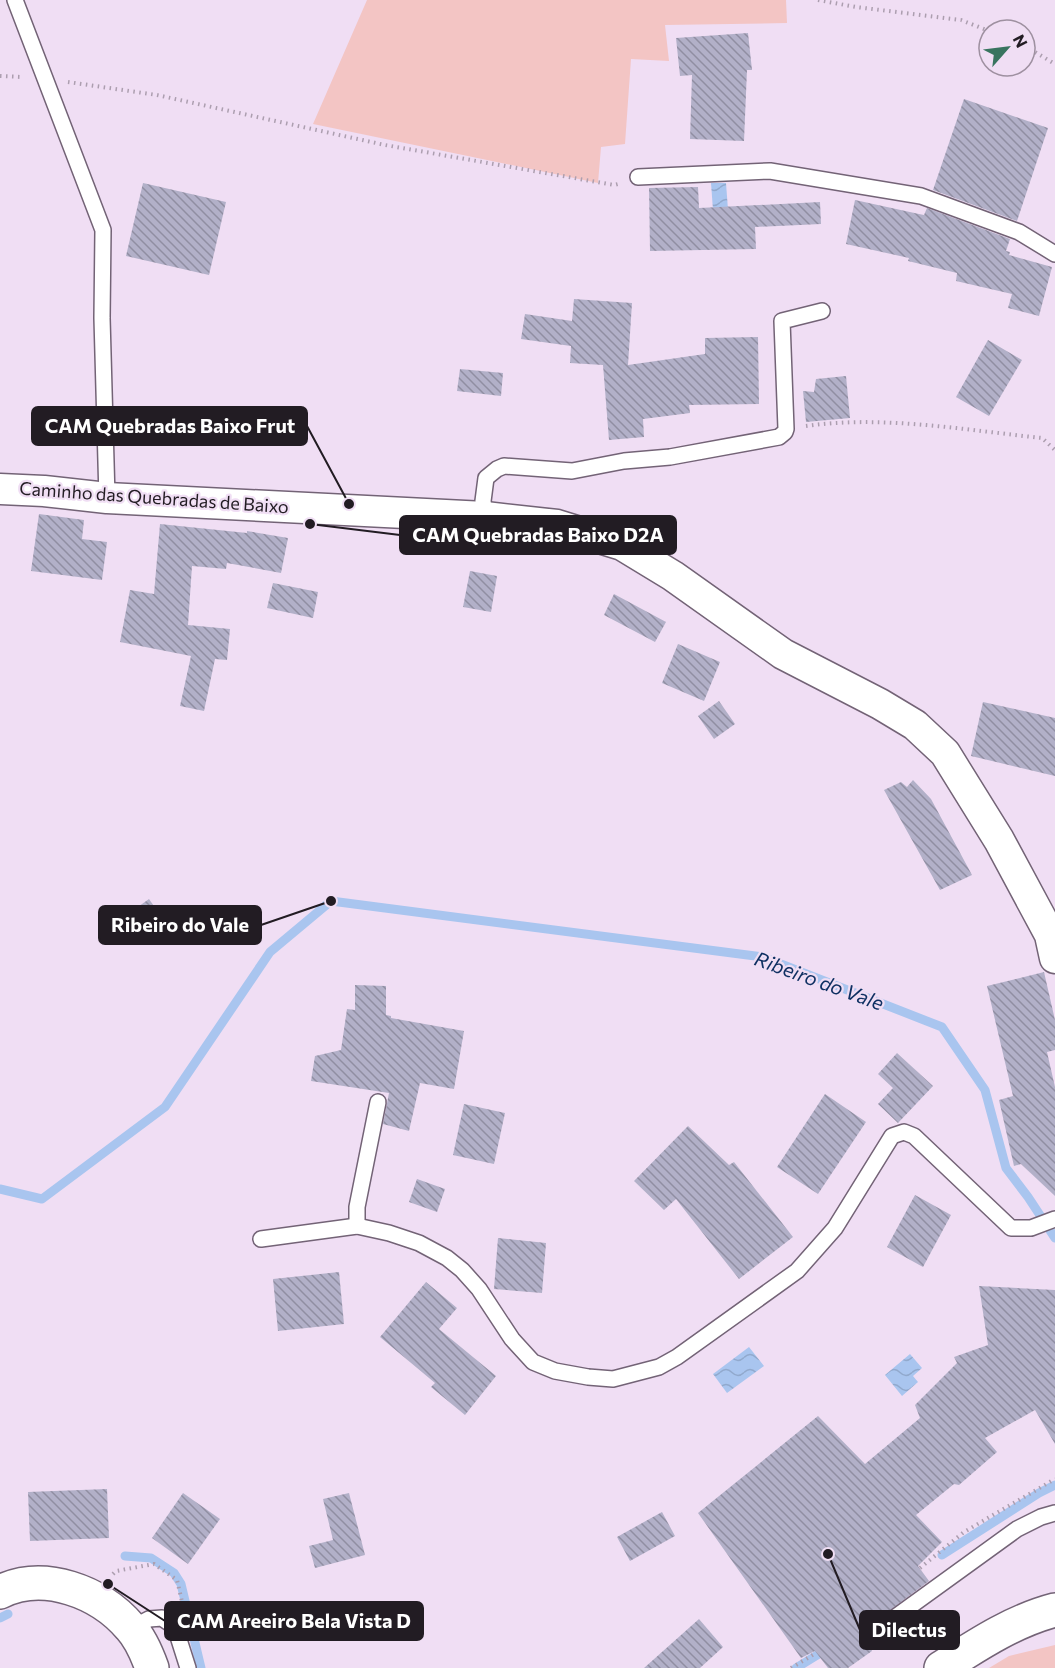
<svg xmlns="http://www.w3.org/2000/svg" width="1055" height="1668" font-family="Commissioner,sans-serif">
  <defs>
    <pattern id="water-waves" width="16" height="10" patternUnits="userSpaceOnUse" patternTransform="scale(1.5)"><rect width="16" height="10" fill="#a9c5ef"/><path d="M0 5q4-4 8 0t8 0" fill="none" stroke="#91a9cd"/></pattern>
    <pattern id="building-back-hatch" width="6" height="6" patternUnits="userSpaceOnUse" patternTransform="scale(1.5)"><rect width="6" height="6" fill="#b2b0c8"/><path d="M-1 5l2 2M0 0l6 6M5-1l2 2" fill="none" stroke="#908ea2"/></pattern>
  </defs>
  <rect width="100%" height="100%" fill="#f0def4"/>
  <!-- green -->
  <g fill="#f3c5c4">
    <polygon points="367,0 786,0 787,23 665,25 669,61 631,59 625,144 601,147 598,183 313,124"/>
    <polygon points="1055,1645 1055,1668 989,1668 1009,1656"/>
  </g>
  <!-- water -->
  <g fill="url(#water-waves)">
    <polygon points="711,183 726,183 729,223 714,224"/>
    <polygon points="749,1347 764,1366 727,1393 713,1374"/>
    <polygon points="910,1354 922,1368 913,1376 918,1382 902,1396 885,1375"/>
  </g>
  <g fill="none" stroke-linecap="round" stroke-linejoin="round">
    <!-- stream -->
    <g stroke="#a9c5ef" stroke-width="9">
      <polyline points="0,1189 42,1199 165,1107 270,952 331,901 763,957 942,1027 985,1090 1006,1168 1028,1197 1055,1238"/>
      <polyline points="942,1555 1039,1493 1055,1485"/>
      <polyline points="125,1556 151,1558 174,1573 181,1584 201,1668"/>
      <polyline points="0,1618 8,1614"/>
      <polyline points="796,1668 827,1649"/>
    </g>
  </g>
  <!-- building -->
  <g fill="url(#building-back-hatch)">
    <polygon points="748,33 752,70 747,70 744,141 690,139 692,75 680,76 676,38"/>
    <polygon points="964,99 1048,128 1017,221 933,190"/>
    <polygon points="143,183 226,202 209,275 126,256"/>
    <polygon points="698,187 699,208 820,202 821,224 755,227 756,249 650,251 649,188"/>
    <polygon points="855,200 919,214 924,215 927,208 1010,239 1006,251 1010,252 1009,255 1052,267 1039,316 1008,308 1012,294 956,281 957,273 908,261 909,258 846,244"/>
    <polygon points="574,299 632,303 628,365 705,354 705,338 758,337 759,404 689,405 690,413 643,419 644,437 609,440 603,365 570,363 571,346 521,339 525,314 572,321"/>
    <polygon points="988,340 1022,360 989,416 956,397"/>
    <polygon points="460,369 503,373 501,396 457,391"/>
    <polygon points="846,376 850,418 806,422 803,391 814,392 816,379"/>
    <polygon points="39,514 84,520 82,539 107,542 102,580 31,571"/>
    <polygon points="160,524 247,533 247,531 288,538 281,573 227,563 226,569 192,566 188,625 230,629 227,660 215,659 204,711 180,706 191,656 120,642 130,590 154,594"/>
    <polygon points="470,571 497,576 491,612 463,607"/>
    <polygon points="273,583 318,592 313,618 267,608"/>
    <polygon points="614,594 666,622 655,642 604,615"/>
    <polygon points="678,644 720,662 704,701 662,683"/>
    <polygon points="719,701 735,724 714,739 698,716"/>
    <polygon points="983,702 1055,718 1055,776 971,756"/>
    <polygon points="913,780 931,799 972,875 940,890 884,790 901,782 907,787"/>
    <polygon points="149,899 165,922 138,942 121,919"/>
    <polygon points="1044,972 1055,1020 1055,1050 1047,1052 1055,1087 1055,1196 1021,1164 1014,1166 999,1100 1013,1096 987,986"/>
    <polygon points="355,985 386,986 386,1015 391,1016 391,1018 464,1031 454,1089 420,1083 409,1131 383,1124 389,1093 311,1081 315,1056 341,1050 347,1009 355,1010"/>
    <polygon points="897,1053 933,1086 898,1123 878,1104 893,1088 878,1074"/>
    <polygon points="825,1094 866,1122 818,1194 777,1167"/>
    <polygon points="464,1104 505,1113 494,1164 453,1155"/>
    <polygon points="688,1126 729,1165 734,1162 793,1237 739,1279 676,1199 664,1210 634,1181"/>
    <polygon points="417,1179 445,1189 437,1212 409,1202"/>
    <polygon points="915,1195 951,1215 923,1267 887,1247"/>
    <polygon points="498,1238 546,1243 542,1293 494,1289"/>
    <polygon points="339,1272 344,1324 278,1331 273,1279"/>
    <polygon points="426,1282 457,1308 439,1329 496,1376 465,1415 431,1387 435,1383 380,1337"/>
    <polygon points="979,1286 1055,1290 1055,1444 1035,1410 985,1438 997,1452 959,1485 954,1484 916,1515 942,1542 918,1566 929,1581 874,1622 874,1628 866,1634 872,1651 848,1668 828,1668 815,1651 801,1658 698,1513 818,1416 865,1464 920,1418 915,1405 957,1363 954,1357 988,1345"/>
    <polygon points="107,1489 109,1538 30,1541 28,1492"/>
    <polygon points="183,1493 220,1519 188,1564 152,1538"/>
    <polygon points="349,1493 365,1555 315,1568 309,1546 333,1540 323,1499"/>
    <polygon points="662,1512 675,1536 630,1561 617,1537"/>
    <polygon points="699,1619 723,1647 700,1668 644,1668"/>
  </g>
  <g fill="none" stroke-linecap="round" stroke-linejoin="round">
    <!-- lane casing -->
    <g stroke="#736376" stroke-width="18">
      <g id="lane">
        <polyline points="15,0 103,230 102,318 107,498"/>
        <polyline points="638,177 770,171 921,196 1019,232 1055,254"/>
        <polyline points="485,517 483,501 486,478 497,469 504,466 572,471 624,461 670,457 779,437 785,432 786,429 782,321 822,311"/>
        <polyline points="357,1226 357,1207 378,1102"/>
        <polyline points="261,1239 357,1226 389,1233 419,1243 447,1258 462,1270 479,1289 512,1339 533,1362 555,1371 588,1377 613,1379 659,1367 677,1357 797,1271 835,1228 892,1136 904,1132 914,1136 1011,1228 1031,1228 1055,1219"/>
        <polyline points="883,1626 1017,1529 1041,1517 1055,1513"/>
        <polyline points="132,1628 149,1619 162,1618 175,1627 188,1668"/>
      </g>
    </g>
    <!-- street casing -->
    <g stroke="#736376" stroke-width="33">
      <polyline id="street" points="0,489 44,491 107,498 485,517 557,525 622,545 673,576 783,654 880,704 915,725 945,753 999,840 1050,935 1055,958"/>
    </g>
    <!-- secondary casing -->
    <g stroke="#736376" stroke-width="36">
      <g id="secondary">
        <path d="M0 1592C44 1570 100 1592 130 1627 140 1638 147 1654 152 1668"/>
        <path d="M941 1668C977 1645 1013 1621 1055 1610"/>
      </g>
    </g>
    <!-- path -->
    <g stroke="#ac9eaf" stroke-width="4" stroke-dasharray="1.5 4.5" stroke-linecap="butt">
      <polyline points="818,0 856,7 961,20 989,31"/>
      <polyline points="1025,46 1055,64"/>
      <polyline points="0,76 22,77"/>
      <polyline points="68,82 157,95 385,145 614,185 618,184"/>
      <path d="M806 426C883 415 965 430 1042 438L1055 450"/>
      <polyline points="920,1568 964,1532 1055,1479"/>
      <polyline points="113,1574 116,1571 154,1564 177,1580 183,1606"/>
      <polyline points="791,1668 816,1653"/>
    </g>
    <!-- lane -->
    <use href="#lane" stroke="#fff" stroke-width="15"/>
    <!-- street -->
    <use href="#street" stroke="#fff" stroke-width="30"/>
    <!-- secondary -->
    <use href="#secondary" stroke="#fff" stroke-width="33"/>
  </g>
  <g text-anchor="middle" stroke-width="4.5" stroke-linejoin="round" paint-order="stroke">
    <!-- street labels -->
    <g font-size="18" fill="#221c23" stroke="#f0def4">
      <text transform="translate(154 498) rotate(4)" y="6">Caminho das Quebradas de Baixo</text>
    </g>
    <!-- water labels -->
    <g font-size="20" font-style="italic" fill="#0f3062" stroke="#f0def4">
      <text transform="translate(819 981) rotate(20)" y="7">Ribeiro do Vale</text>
    </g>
  </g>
  <!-- callouts -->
  <path fill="none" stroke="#221c23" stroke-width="2" d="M349 504L307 426M310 524L400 535M331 901L261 925M108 1584L165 1621M828 1554L860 1630"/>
  <g fill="#221c23" stroke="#f0def4" stroke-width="2">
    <circle cx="349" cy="504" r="6"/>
    <circle cx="310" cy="524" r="6"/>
    <circle cx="331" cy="901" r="6"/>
    <circle cx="108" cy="1584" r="6"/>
    <circle cx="828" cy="1554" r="6"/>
  </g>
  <g fill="#221c23" stroke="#221c23" stroke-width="2">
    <rect x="32" y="407" width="275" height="38" rx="6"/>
    <rect x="400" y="516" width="276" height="38" rx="6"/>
    <rect x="99" y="906" width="162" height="38" rx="6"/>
    <rect x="165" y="1602" width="258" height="38" rx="6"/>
    <rect x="860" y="1611" width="99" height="38" rx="6"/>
  </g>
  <g font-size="20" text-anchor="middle" font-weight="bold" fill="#fff">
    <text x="170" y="433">CAM Quebradas Baixo Frut</text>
    <text x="538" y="542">CAM Quebradas Baixo D2A</text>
    <text x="180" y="932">Ribeiro do Vale</text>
    <text x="294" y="1628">CAM Areeiro Bela Vista D</text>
    <text x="909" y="1637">Dilectus</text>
  </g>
  <!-- north arrow -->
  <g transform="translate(1007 48) rotate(62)"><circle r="28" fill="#f0def4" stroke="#9e90a0" stroke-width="1.5"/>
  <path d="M0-4.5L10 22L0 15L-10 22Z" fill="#38745f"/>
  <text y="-9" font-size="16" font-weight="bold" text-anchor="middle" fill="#221c23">N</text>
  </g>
</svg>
